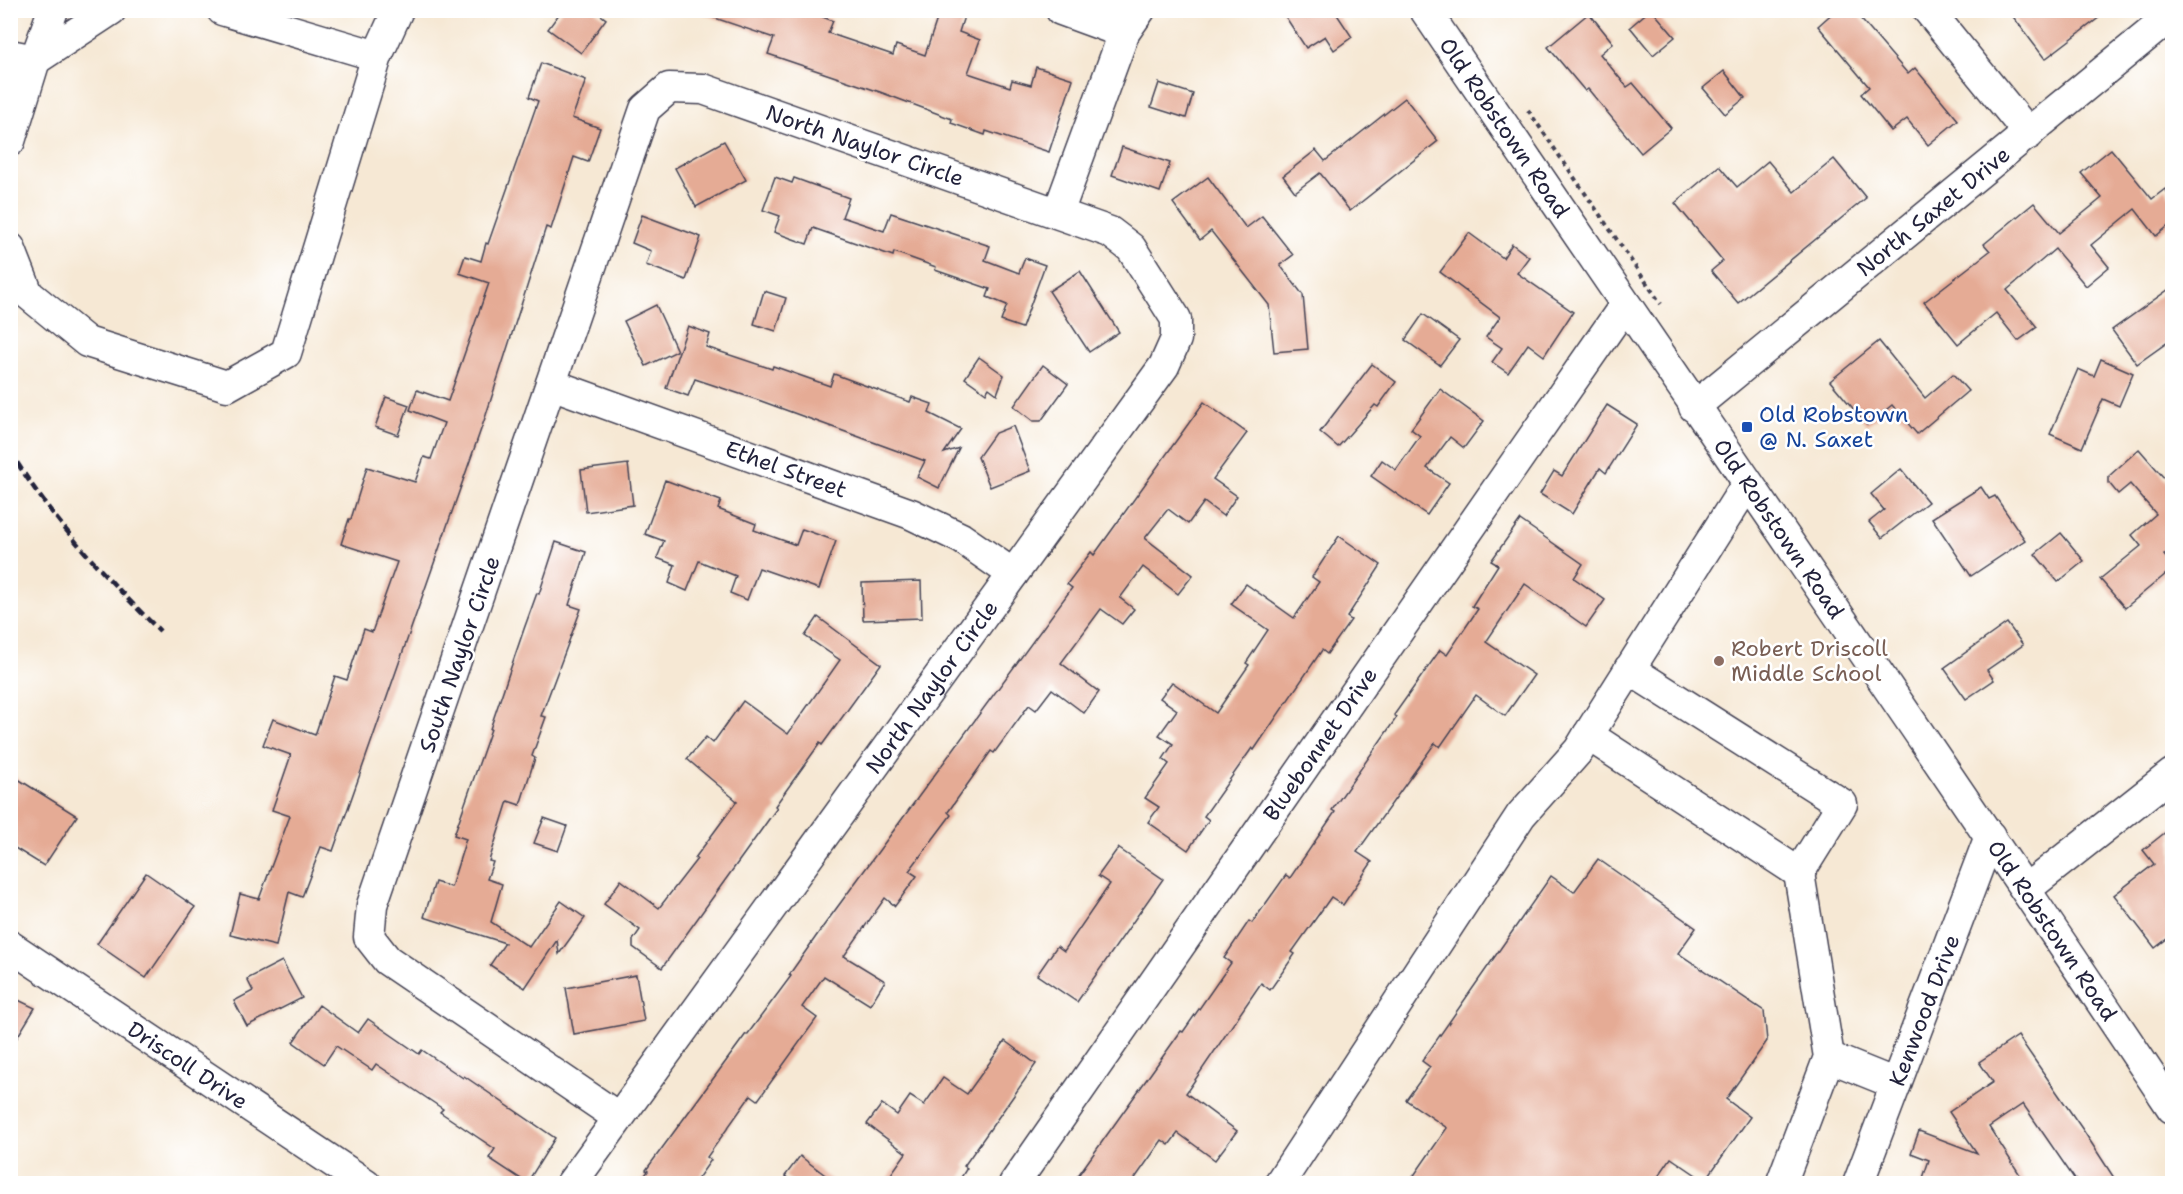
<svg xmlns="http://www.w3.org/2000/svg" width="2183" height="1194" font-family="'Shantell Sans',sans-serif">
  <rect width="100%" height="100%" fill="#fff"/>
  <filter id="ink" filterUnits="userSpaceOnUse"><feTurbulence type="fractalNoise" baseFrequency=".0167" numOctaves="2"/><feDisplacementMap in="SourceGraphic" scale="12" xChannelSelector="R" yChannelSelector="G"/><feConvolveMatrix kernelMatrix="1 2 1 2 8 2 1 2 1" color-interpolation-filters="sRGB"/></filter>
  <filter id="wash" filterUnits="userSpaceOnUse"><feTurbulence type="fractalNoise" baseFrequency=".008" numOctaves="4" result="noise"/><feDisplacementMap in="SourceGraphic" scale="24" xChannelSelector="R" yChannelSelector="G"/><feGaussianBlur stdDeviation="1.35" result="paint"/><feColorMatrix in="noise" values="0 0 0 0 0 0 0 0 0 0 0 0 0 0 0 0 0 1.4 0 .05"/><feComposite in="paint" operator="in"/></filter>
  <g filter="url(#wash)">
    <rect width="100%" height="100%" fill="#f6e8d4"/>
    <g id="blocks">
      <!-- building -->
      <g fill="#e5ab95">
        <polygon points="562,10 594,10 606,19 581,53 548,29"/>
        <polygon points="703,10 805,10 833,21 828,33 893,55 896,45 925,55 940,10 966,10 959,32 980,40 968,73 1010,87 1012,80 1031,85 1036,67 1073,79 1049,152 986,131 985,135 951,123 952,119 880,92 768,54 774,38 703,14"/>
        <polygon points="1281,10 1334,10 1352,37 1334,50 1325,36 1306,48"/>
        <polygon points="1650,10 1652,10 1675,37 1653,55 1630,27"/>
        <polygon points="1836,10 1853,10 1908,74 1915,68 1958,120 1928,145 1907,119 1891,131 1861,94 1869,87 1818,26"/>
        <polygon points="2008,10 2109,10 2045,59"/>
        <polygon points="1589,13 1613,43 1600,54 1627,87 1633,83 1671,128 1641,153 1588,89 1585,91 1548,47"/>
        <polygon points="541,63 586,80 572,118 600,128 588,162 574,157 551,229 546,227 486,415 333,851 321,847 302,897 289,892 276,946 230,935 240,894 259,899 290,816 272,810 291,755 263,745 273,719 315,735 335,676 347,680 364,629 372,632 397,562 341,544 349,519 351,519 367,467 415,482 424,457 431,459 444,423 410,410 417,390 448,401 489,283 459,273 465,256 481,261 486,243 488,244 538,101 529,97"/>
        <polygon points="1724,71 1745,98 1725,114 1703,88"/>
        <polygon points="1159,83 1193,94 1186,118 1151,107"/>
        <polygon points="1405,98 1438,141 1350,211 1320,173 1295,192 1283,176 1316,150 1325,161"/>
        <polygon points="724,141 746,180 696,207 675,168"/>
        <polygon points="1122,147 1170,163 1160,192 1112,175"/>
        <polygon points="2111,149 2152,199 2165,189 2172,199 2172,223 2156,236 2135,209 2091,245 2109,267 2086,286 2055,249 2007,290 2037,327 2018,341 1996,313 1958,344 1924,302 1990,251 1984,244 2034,203 2059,233 2102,198 2081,173"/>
        <polygon points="1834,159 1866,198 1738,303 1711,271 1723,261 1675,203 1719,166 1737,187 1768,161 1794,192"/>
        <polygon points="775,177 792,183 794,178 849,198 842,217 884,231 891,213 990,246 985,260 1019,273 1025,258 1045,265 1022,328 1001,321 1007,305 987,297 990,289 935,270 936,267 894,252 893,256 813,228 807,244 774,232 780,216 763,210"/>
        <polygon points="1208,177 1246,228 1262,216 1293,255 1280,265 1303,295 1308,349 1274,352 1269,305 1211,231 1200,240 1173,203"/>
        <polygon points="642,215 701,237 686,280 646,265 651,251 632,243"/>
        <polygon points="1469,233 1503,258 1512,244 1529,257 1517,273 1573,312 1544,356 1528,344 1508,373 1492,362 1502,348 1486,337 1500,317 1440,272"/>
        <polygon points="1080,271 1119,332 1089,352 1049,291"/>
        <polygon points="2172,287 2172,339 2137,364 2112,330"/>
        <polygon points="764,291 786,298 776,331 754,324"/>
        <polygon points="656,305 677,351 646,366 624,321"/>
        <polygon points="1423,314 1459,340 1440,365 1405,340"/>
        <polygon points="688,326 710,334 706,347 772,369 773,366 830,386 834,374 910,402 912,397 932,404 929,413 961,429 944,453 959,448 939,488 917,477 925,461 761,401 695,379 688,396 666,388"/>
        <polygon points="1879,341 1925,398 1953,374 1968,391 1917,434 1892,405 1867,425 1830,381"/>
        <polygon points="979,357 1004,375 997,394 989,388 986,393 965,378"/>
        <polygon points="2101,359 2133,373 2119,406 2103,399 2082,448 2050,434 2078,369 2094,376"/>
        <polygon points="1372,364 1396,382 1378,407 1375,405 1338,447 1320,432"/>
        <polygon points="1043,365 1068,384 1041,421 1033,421 1014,406"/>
        <polygon points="1440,389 1484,421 1464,448 1450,437 1427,468 1449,483 1427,515 1371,476 1382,460 1396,470 1420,436 1411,429"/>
        <polygon points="386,397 409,405 398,435 375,427"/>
        <polygon points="1204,402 1247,433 1213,479 1237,496 1223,516 1204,502 1188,524 1168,509 1145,538 1193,575 1178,594 1143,567 1120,598 1134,609 1122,624 1101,609 1061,663 1099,692 1084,713 1052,689 1036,710 1029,705 994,753 991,751 948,812 951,815 909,871 917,876 895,906 885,898 844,956 885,981 870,1005 824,976 802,1007 817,1018 758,1100 751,1095 707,1157 711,1160 694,1184 639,1184 648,1171 646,1170 746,1034 747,1035 791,976 789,975 822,928 1072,588 1067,584 1091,552 1094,555"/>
        <polygon points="1607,405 1637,424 1606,473 1600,468 1572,514 1540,494 1554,471 1562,476"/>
        <polygon points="1013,426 1030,471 990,487 978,457 995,433"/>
        <polygon points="2139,449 2172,487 2172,548 2164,555 2172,565 2172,569 2125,608 2100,579 2141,546 2132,535 2156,514 2130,484 2118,494 2109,483 2109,476"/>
        <polygon points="628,464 633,505 586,512 581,470"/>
        <polygon points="1901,469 1928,502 1882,538 1869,522 1884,510 1871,494"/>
        <polygon points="665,480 721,501 718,509 756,524 754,530 796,545 802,529 836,541 819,589 759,568 747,600 730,593 736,576 699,561 687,591 669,583 675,565 657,558 664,541 645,534"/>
        <polygon points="1981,487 1989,499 1995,496 2025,540 1971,576 1932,518"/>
        <polygon points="1520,520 1583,564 1574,578 1605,600 1586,627 1525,584 1486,642 1534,675 1505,716 1476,695 1440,747 1435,743 1357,852 1372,862 1343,905 1331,897 1292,952 1295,954 1270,990 1261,983 1186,1093 1237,1131 1215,1160 1178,1133 1169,1145 1162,1140 1131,1184 1072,1184 1181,1031 1183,1032 1231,963 1224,958 1249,921 1252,923 1286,875 1290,878 1335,812 1332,810 1397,717 1394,715 1440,650 1447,655 1478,609 1472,606 1498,565 1491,561"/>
        <polygon points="2061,533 2084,561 2058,582 2035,554"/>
        <polygon points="1339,536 1381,565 1347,617 1351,620 1327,654 1322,650 1254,750 1252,748 1204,816 1209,820 1188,850 1148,822 1159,807 1145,798 1169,764 1163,759 1173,744 1159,735 1177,710 1160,698 1172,682 1216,713 1249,665 1246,663 1268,630 1231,604 1246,584 1294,618 1319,582 1312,577"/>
        <polygon points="556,542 586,552 569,605 581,609 541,716 546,717 532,756 535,758 520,805 508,801 489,861 493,862 487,879 502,884 491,922 529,947 561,901 585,918 559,954 557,940 525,988 490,965 505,943 424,917 435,882 451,887 466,839 454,835 491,729 490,729 524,629 537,593 539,594"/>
        <polygon points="921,581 922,618 863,620 862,583"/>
        <polygon points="818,617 881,664 822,745 820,743 775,806 777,808 662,968 633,947 633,940 640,930 604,904 621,880 659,908 697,859 695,858 737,801 687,759 706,737 713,743 743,701 788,734 840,660 805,636"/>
        <polygon points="2007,623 2023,645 1987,670 1994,680 1966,699 1944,668"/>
        <polygon points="10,774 77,816 44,866 10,845"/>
        <polygon points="544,818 567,826 558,851 534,843"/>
        <polygon points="2172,827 2172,935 2155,948 2114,895 2154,864 2143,850"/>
        <polygon points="1118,848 1163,879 1077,1002 1037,975 1057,946 1064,951 1110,884 1098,876"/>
        <polygon points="1598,859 1696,928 1678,953 1764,1011 1767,1041 1726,1099 1750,1117 1705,1181 1671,1158 1653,1184 1408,1184 1447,1128 1406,1100 1430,1067 1422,1061 1551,876 1574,892"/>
        <polygon points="146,873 195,907 146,978 97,944"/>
        <polygon points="282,961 302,998 247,1026 234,1001 253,991 247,979"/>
        <polygon points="636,975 644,1021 574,1034 566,988"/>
        <polygon points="10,996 35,1008 10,1049"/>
        <polygon points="319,1005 358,1033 368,1019 419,1054 422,1050 463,1078 464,1076 555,1138 527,1183 489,1158 495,1149 440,1112 443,1109 376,1064 372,1070 336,1046 324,1064 293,1042"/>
        <polygon points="2018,1036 2083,1130 2118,1184 2078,1184 2023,1104 1989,1127 2026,1184 1921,1184 1929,1160 1911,1153 1919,1131 1977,1153 1949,1112 1993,1082 1979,1062"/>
        <polygon points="1005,1041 1036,1064 964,1166 967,1168 957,1184 884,1184 906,1153 867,1124 882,1104 897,1115 910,1096 924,1105 943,1078 967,1094"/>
        <polygon points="800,1156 837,1184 795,1184 785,1176"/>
      </g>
    </g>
  </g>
  <g filter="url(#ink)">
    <use href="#blocks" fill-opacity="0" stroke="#424052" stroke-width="1.5"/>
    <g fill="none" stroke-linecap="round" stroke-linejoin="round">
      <!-- minor casing -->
      <g stroke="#424052" stroke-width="33">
        <g id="minor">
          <polyline points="222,10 377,56"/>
          <polyline points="1061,10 1124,33"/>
          <path id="s1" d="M1425 10C1674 377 1927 740 2172 1108"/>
          <polyline points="1928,10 2029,134"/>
          <polyline points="10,55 35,60 111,10"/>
          <polyline points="10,141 35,60 53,10"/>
          <polyline points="1058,213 1124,33 1140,10"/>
          <polyline points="10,248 28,294 87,342 227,386 286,353 377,56 398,10"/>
          <path id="s2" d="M551 384 911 514 961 538 1013 574"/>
          <path id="s3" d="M1694 407 2172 15"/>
          <polyline points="1629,669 1842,804 1799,873 1588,735 1733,506 1747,484"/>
          <polyline points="2026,889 2172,774"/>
          <path id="s4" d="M10 946 366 1184"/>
          <polyline points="1829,1057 1896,1084"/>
          <path id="s5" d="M571 1184 1164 366 1176 339V319L1131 248 1110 232 703 89 669 88 645 109 372 905 369 937 387 960 619 1118"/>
          <path id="s6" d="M1014 1184 1625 305"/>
          <polyline points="1279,1184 1521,815 1579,750 1588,735"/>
          <polyline points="1781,1184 1829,1057 1799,873"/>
          <path id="s7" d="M1858 1184 1990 836"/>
        </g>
      </g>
      <!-- path -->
      <polyline stroke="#424052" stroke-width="4" stroke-dasharray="4.5 4.5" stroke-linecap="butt" points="1528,110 1661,304"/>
      <!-- minor -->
      <use href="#minor" stroke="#fff" stroke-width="30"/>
      <!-- rail -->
      <path stroke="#22223b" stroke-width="4.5" stroke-dasharray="9 4.5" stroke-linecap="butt" d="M10 451C50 518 105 577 160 631"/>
    </g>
  </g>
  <!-- markers -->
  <rect fill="#1a4fb4" stroke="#fff" stroke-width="2" x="1741" y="421" width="12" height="12" rx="3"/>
  <circle fill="#8d6e63" stroke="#fff" stroke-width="2" cx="1719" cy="661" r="6"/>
  <g text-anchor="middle" stroke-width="5" stroke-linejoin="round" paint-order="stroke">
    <!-- street labels -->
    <g font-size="22" fill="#22223b" stroke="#fff">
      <text dy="8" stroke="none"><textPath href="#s1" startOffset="142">Old Robstown Road</textPath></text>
      <text transform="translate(865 145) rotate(19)" y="8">North Naylor Circle</text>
      <text dy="8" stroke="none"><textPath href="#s3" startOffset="309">North Saxet Drive</textPath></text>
      <text dy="8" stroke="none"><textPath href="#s2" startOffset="250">Ethel Street</textPath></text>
      <text dy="8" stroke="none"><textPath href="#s1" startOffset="628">Old Robstown Road</textPath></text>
      <text transform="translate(459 654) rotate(-71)" y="8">South Naylor Circle</text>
      <text dy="8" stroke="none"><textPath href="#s5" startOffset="614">North Naylor Circle</textPath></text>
      <text dy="8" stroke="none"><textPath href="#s6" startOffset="536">Bluebonnet Drive</textPath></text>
      <text dy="8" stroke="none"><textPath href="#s1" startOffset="1114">Old Robstown Road</textPath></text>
      <text dy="8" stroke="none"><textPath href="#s7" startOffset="186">Kenwood Drive</textPath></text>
      <text dy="8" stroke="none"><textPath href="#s4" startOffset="214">Driscoll Drive</textPath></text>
    </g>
    <!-- transit labels -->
    <g font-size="22" fill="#164399" stroke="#fff" text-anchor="start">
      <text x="1759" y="422">Old Robstown<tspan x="1759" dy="25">@ N. Saxet</tspan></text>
    </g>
    <!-- education labels -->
    <g font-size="22" fill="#785e54" stroke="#fff" text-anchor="start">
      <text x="1731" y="656">Robert Driscoll<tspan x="1731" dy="25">Middle School</tspan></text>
    </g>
  </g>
  <!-- margin -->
  <rect width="2183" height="1194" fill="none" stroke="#fff" stroke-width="36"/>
</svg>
